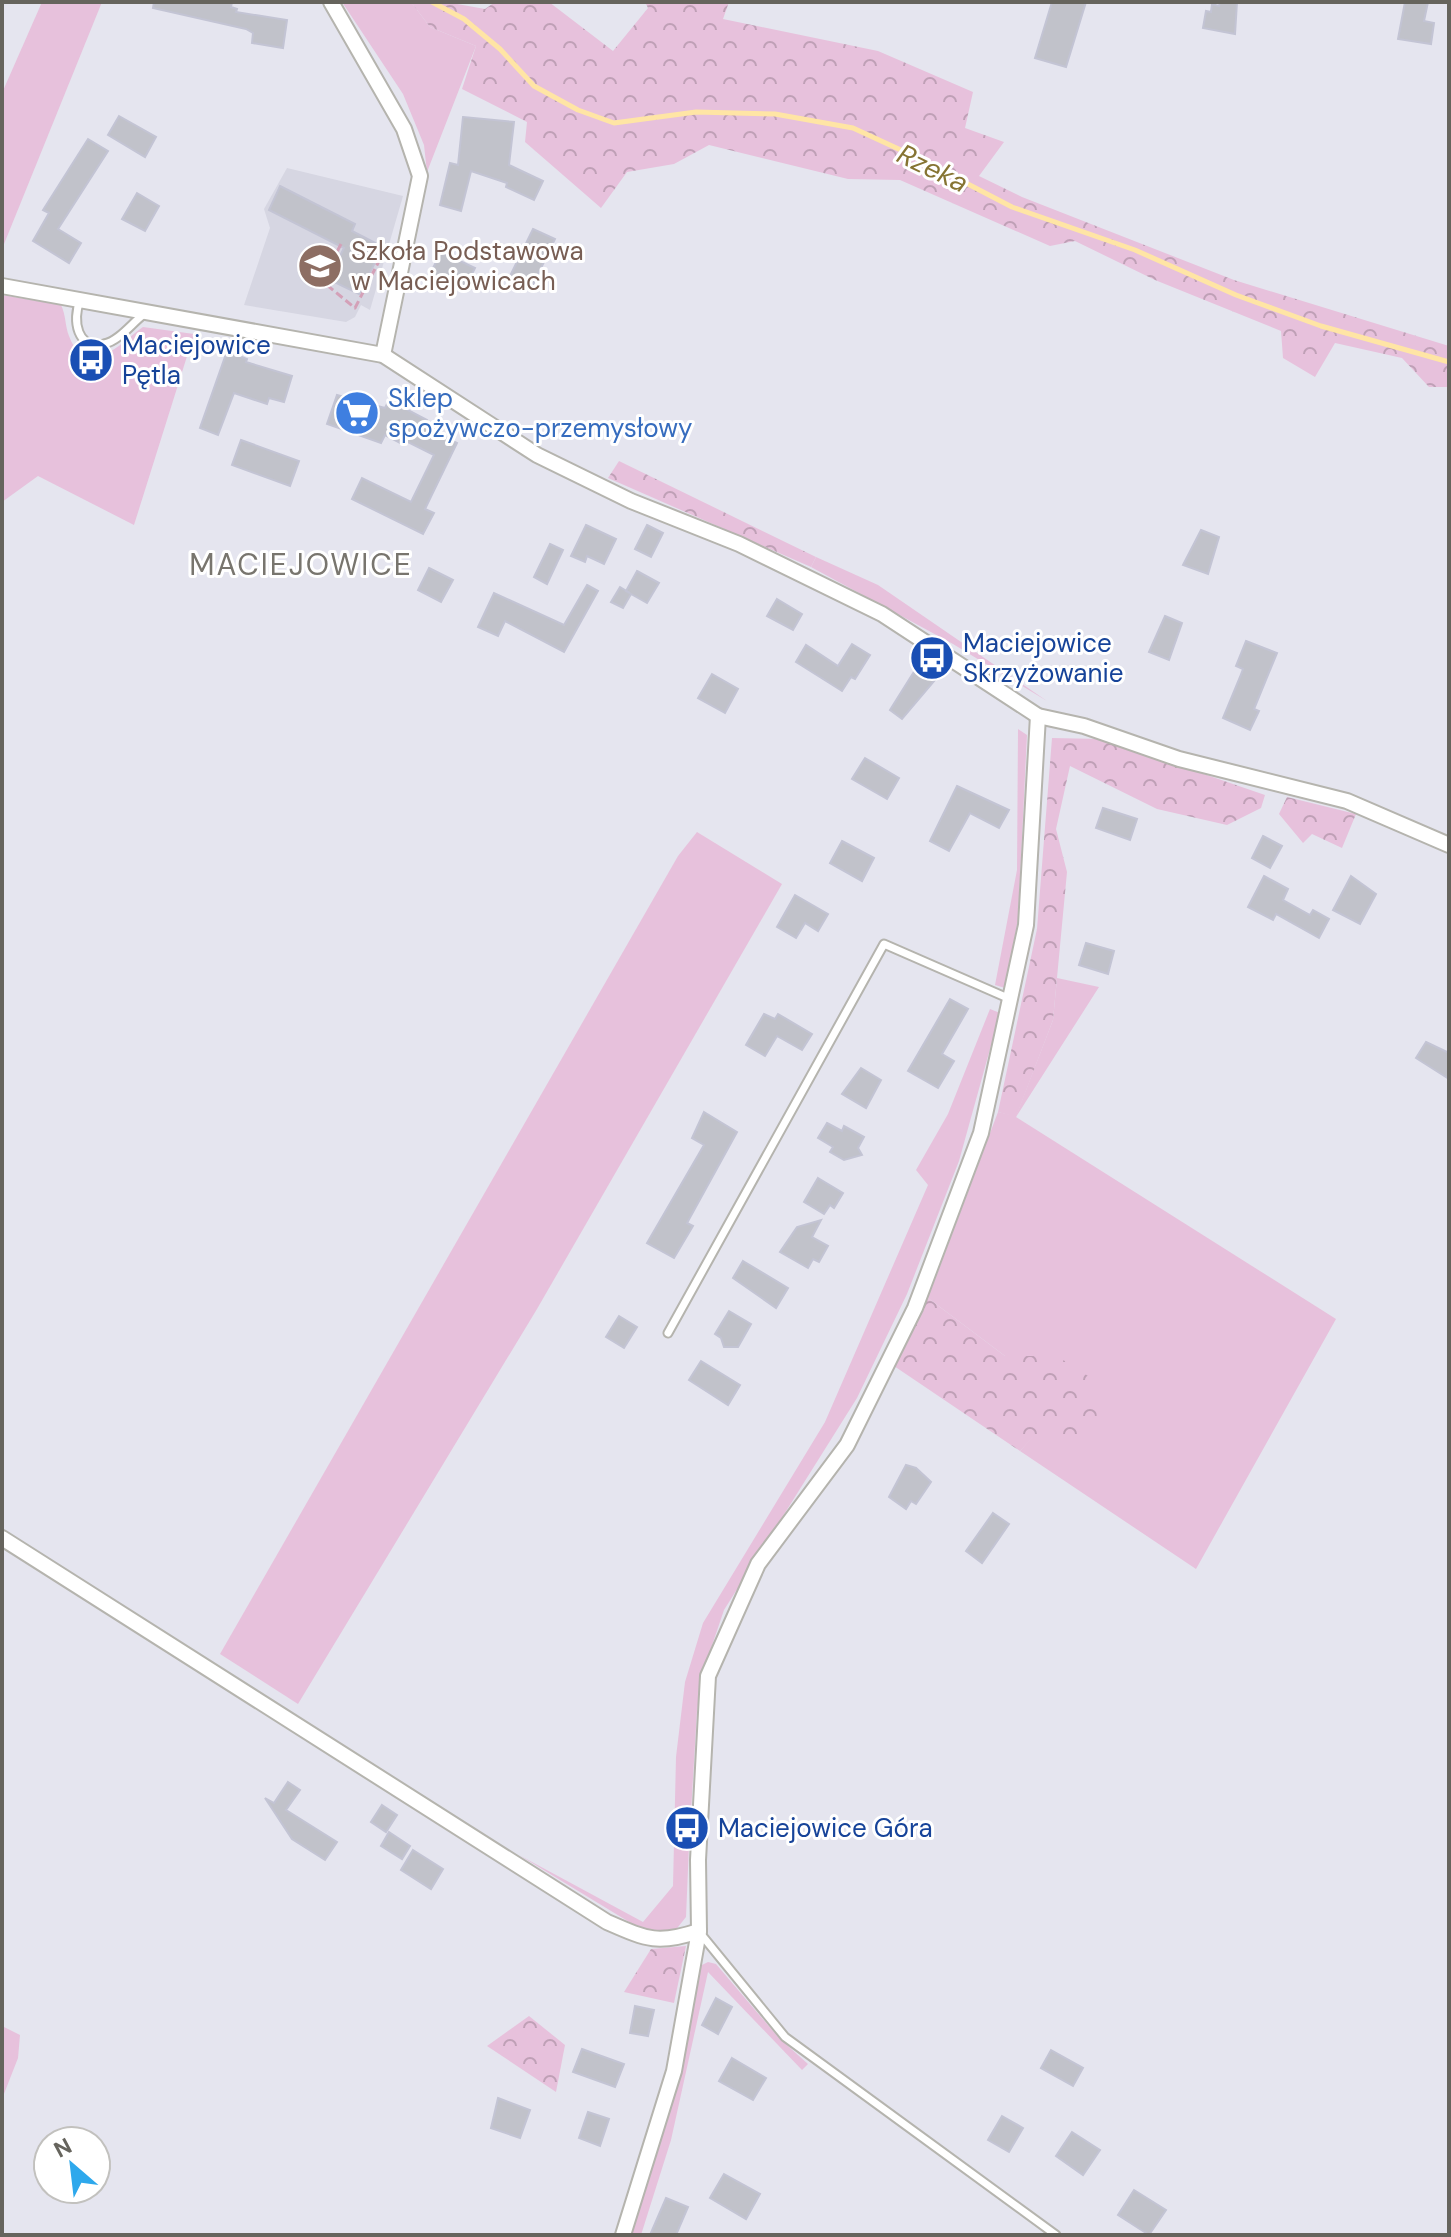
<svg xmlns="http://www.w3.org/2000/svg" width="1451" height="2237" font-family="'DM Sans',sans-serif">
  <defs>
    <pattern id="forest-crowns" width="20" height="18" patternUnits="userSpaceOnUse" patternTransform="scale(2)"><rect width="20" height="18" fill="#e7c1dc"/><path d="M2 6a3 3 0 1 1 6 0M12 15a3 3 0 1 1 6 0" fill="none" stroke="#bfa0b6"/></pattern>
  </defs>
  <rect width="100%" height="100%" fill="#e5e5ef"/>
  <!-- education -->
  <polygon fill="#d6d6e2" points="287,168 403,196 370,310 361,305 355,317 346,322 244,305 270,228 264,209"/>
  <!-- green -->
  <g fill="#e7c1dc">
    <polygon points="42,2 102,2 2,249 2,93"/>
    <polygon points="342,2 411,2 430,27 476,46 427,172 424,145 403,94"/>
    <path d="M2 295 61 305C66 315 65 326 69 336 87 383 120 343 143 327L194 334 134 525 38 476 2 502Z"/>
    <polygon points="816,557 878,585 1047,701 953,644 811,567"/>
    <polygon points="1018,729 1027,735 1018,919 1005,988 995,985 1017,870"/>
    <polygon points="697,832 782,884 537,1309 298,1704 220,1654 678,856"/>
    <polygon points="1057,978 1099,987 1016,1117 1336,1319 1196,1569 1020,1451 1035,1434 1057,1356 1005,1356 928,1298 998,1112 1016,1116 1053,1020"/>
    <polygon points="990,1009 1000,1013 959,1161 907,1294 857,1398 724,1610 705,1666 697,1710 691,1812 686,1812 685,1843 689,1845 686,1917 674,1932 644,1931 519,1855 643,1922 673,1886 676,1757 685,1682 703,1623 825,1422 928,1185 916,1170 948,1114"/>
    <polygon points="708,1962 716,1964 779,2038 808,2064 802,2070 708,1972 671,2140 641,2235 629,2235 700,1966"/>
    <polygon points="2,2026 20,2035 18,2058 2,2099"/>
  </g>
  <!-- forest -->
  <g fill="url(#forest-crowns)">
    <polygon points="411,2 446,2 485,9 495,2 549,2 613,51 648,8 645,2 729,2 723,19 878,51 973,92 965,128 1004,142 979,176 1022,197 1234,280 1449,346 1449,387 1429,387 1402,358 1335,343 1315,377 1283,358 1281,331 1155,280 1075,241 1050,246 900,180 848,179 709,145 674,164 627,172 601,208 525,142 527,122 462,89 476,46 430,27"/>
    <polygon points="619,461 816,557 811,567 608,478"/>
    <polygon points="1052,738 1102,739 1265,795 1261,808 1227,825 1157,809 1070,766 1056,829 1067,872 1053,1020 1016,1117 998,1112 1037,929"/>
    <polygon points="1287,797 1356,814 1342,848 1312,834 1303,843 1279,814"/>
    <polygon points="928,1298 1005,1356 1057,1356 1099,1383 1096,1426 1068,1451 1036,1434 1020,1451 894,1366"/>
    <polygon points="686,1946 674,2003 624,1992 651,1949"/>
    <polygon points="529,2016 565,2045 556,2092 487,2046"/>
  </g>
  <g fill="none" stroke-linecap="round" stroke-linejoin="round">
    <!-- stream -->
    <polyline stroke="#ffe5a5" stroke-width="5" points="432,2 464,19 500,49 534,86 578,110 614,123 696,112 775,114 853,128 916,157 1012,207 1135,250 1236,295 1321,326 1449,362"/>
  </g>
  <!-- building -->
  <g fill="#c1c2ca" stroke="#c3c4d4" stroke-width="2">
    <polygon points="154,2 232,2 231,7 237,9 236,12 287,20 283,48 252,43 253,33 246,29 153,8"/>
    <polygon points="1052,2 1086,2 1066,67 1035,58"/>
    <polygon points="1220,2 1237,2 1235,34 1203,28 1206,11 1211,12 1212,4 1219,6"/>
    <polygon points="1405,2 1428,2 1424,21 1434,23 1431,44 1398,39"/>
    <polygon points="119,116 156,137 145,157 108,135"/>
    <polygon points="463,117 514,122 509,165 543,181 534,200 506,187 507,183 471,171 461,211 440,205 450,163 458,165"/>
    <polygon points="88,139 108,151 58,229 81,243 69,263 33,241 49,213 43,210"/>
    <polygon points="280,186 355,224 352,231 383,247 359,294 328,279 344,248 269,210"/>
    <polygon points="137,193 159,206 145,231 122,219"/>
    <polygon points="533,229 555,239 532,287 510,276"/>
    <polygon points="441,252 475,268 464,290 430,274"/>
    <polygon points="227,351 247,359 246,362 292,376 284,402 269,398 267,404 234,393 218,435 200,428"/>
    <polygon points="337,395 385,408 389,400 427,420 424,427 457,443 425,509 434,513 423,534 352,499 362,478 411,502 434,455 402,439 400,443 385,435 381,443 327,424"/>
    <polygon points="241,440 299,461 290,486 232,465"/>
    <polygon points="586,525 616,539 604,564 587,556 585,562 571,556"/>
    <polygon points="647,525 663,533 651,557 635,549"/>
    <polygon points="1201,530 1219,537 1208,574 1183,565"/>
    <polygon points="550,544 563,550 547,584 534,577"/>
    <polygon points="429,568 453,580 441,602 418,590"/>
    <polygon points="637,571 659,583 647,603 631,594 623,608 611,602 620,587 630,593 626,591"/>
    <polygon points="587,585 598,591 564,652 505,621 498,636 478,627 494,593 564,625"/>
    <polygon points="777,599 802,614 793,630 767,616"/>
    <polygon points="1165,616 1182,623 1169,660 1149,652"/>
    <polygon points="1246,641 1277,653 1254,709 1259,711 1250,730 1223,718 1240,677 1243,669 1236,666"/>
    <polygon points="852,644 870,655 855,679 851,677 842,691 796,662 806,645 838,666"/>
    <polygon points="917,667 935,680 902,719 890,710"/>
    <polygon points="712,674 738,689 725,713 698,698"/>
    <polygon points="865,758 899,778 887,799 852,779"/>
    <polygon points="957,786 1009,810 999,828 970,813 949,851 930,841"/>
    <polygon points="1103,808 1137,819 1130,840 1096,828"/>
    <polygon points="1263,836 1282,846 1270,868 1252,858"/>
    <polygon points="842,841 874,858 862,881 830,863"/>
    <polygon points="1264,876 1288,889 1283,900 1310,915 1313,910 1329,919 1319,938 1276,914 1273,920 1248,907"/>
    <polygon points="1351,876 1376,894 1360,924 1333,910"/>
    <polygon points="795,895 828,914 818,931 805,923 796,938 777,927"/>
    <polygon points="1086,943 1114,951 1108,974 1079,965"/>
    <polygon points="950,999 968,1009 942,1054 954,1061 938,1088 908,1071"/>
    <polygon points="764,1014 775,1019 778,1014 812,1034 802,1050 777,1036 765,1056 746,1045"/>
    <polygon points="1426,1042 1449,1053 1449,1079 1416,1058"/>
    <polygon points="861,1068 881,1080 866,1108 842,1094"/>
    <polygon points="704,1112 737,1132 687,1223 693,1226 674,1258 647,1243 704,1145 692,1138"/>
    <polygon points="827,1123 842,1131 844,1126 864,1137 858,1148 862,1155 844,1160 830,1152 833,1147 818,1138"/>
    <polygon points="818,1178 843,1193 834,1208 830,1205 824,1214 804,1202"/>
    <polygon points="821,1220 812,1237 828,1246 819,1262 813,1259 808,1268 780,1252 797,1227"/>
    <polygon points="743,1261 788,1288 776,1308 733,1278"/>
    <polygon points="729,1311 751,1324 738,1347 724,1347 721,1338 715,1334"/>
    <polygon points="619,1316 637,1327 624,1348 606,1337"/>
    <polygon points="701,1361 740,1385 728,1405 689,1380"/>
    <polygon points="906,1465 916,1468 931,1482 916,1504 911,1501 906,1509 889,1497"/>
    <polygon points="993,1513 1009,1524 982,1563 966,1551"/>
    <polygon points="288,1782 300,1790 286,1810 337,1842 325,1860 292,1839 265,1798 274,1803"/>
    <polygon points="382,1805 397,1815 386,1832 371,1822"/>
    <polygon points="389,1832 410,1846 402,1859 381,1846"/>
    <polygon points="413,1850 443,1869 431,1889 401,1870"/>
    <polygon points="716,1998 732,2007 718,2034 702,2025"/>
    <polygon points="635,2006 654,2010 648,2036 630,2033"/>
    <polygon points="582,2049 624,2064 615,2087 573,2072"/>
    <polygon points="1051,2050 1083,2068 1073,2086 1041,2068"/>
    <polygon points="732,2058 766,2078 753,2100 719,2081"/>
    <polygon points="498,2098 530,2110 520,2138 491,2128"/>
    <polygon points="588,2112 609,2119 600,2146 579,2138"/>
    <polygon points="1002,2116 1023,2128 1009,2152 988,2140"/>
    <polygon points="1072,2132 1100,2150 1083,2175 1056,2156"/>
    <polygon points="724,2174 760,2194 746,2219 710,2198"/>
    <polygon points="1134,2190 1166,2210 1149,2235 1118,2215"/>
    <polygon points="666,2198 688,2207 676,2235 650,2235"/>
  </g>
  <g fill="none" stroke-linecap="round" stroke-linejoin="round">
    <!-- lane casing -->
    <g stroke="#b5b4ae" stroke-width="11">
      <g id="lane">
        <path d="M80 301C72 319 77 351 104 344 119 341 132 323 144 314"/>
        <polyline points="668,1333 884,944 1010,999"/>
        <polyline points="700,1933 785,2037 1056,2235"/>
      </g>
    </g>
    <!-- street casing -->
    <g stroke="#b5b4ae" stroke-width="18">
      <g id="street">
        <polyline points="331,2 404,129 420,176 383,355"/>
        <polyline points="2,286 383,355 537,455 631,501 739,544 882,614 1038,716 1084,726 1179,759 1347,801 1449,845"/>
        <path d="M2 1538 607 1922C646 1939 657 1945 699 1931"/>
        <polyline points="623,2235 674,2071 699,1931 698,1860 708,1676 758,1564 847,1445 915,1308 981,1133 1026,925 1038,716"/>
      </g>
    </g>
    <!-- path -->
    <polyline stroke="#d4a1b8" stroke-width="3" stroke-dasharray="8 4" stroke-linecap="butt" points="341,244 322,281 355,308 380,259"/>
    <!-- lane -->
    <use href="#lane" stroke="#fff" stroke-width="7"/>
    <!-- street -->
    <use href="#street" stroke="#fff" stroke-width="14"/>
  </g>
  <!-- icons -->
  <defs>
    <g id="school-disc" transform="scale(2.3)"><circle r="9.5" fill="#8d6e63" stroke="#fff"/><path d="M0-5L7-2L0 1L-7-2ZM-4 1L0 2.5L4 1V4Q0 6-4 4Z" fill="#fff"/></g>
    <g id="bus-disc" transform="scale(2.3)"><circle r="9.5" fill="#1a4fb4" stroke="#fff"/><path d="M-5-6H5V4H4V6H2V4H-2V6H-4V4H-5ZM-3.5-4V0h7V-4ZM-3.5 1.2v1.5H-2V1.2ZM2 1.2v1.5H3.5V1.2Z" fill="#fff"/></g>
    <g id="supermarket-disc" transform="scale(2.3)"><circle r="9.5" fill="#3f7fe0" stroke="#fff"/><path d="M-6-5.5h2.5l.6 2H6L4.5 2H-2.5L-4.4-4H-6ZM-1.5 3.2a1.3 1.3 0 1 0 .1 0ZM3 3.2a1.3 1.3 0 1 0 .1 0Z" fill="#fff"/></g>
  </defs>
  <g fill-rule="evenodd">
    <use href="#school-disc" x="320" y="266"/>
    <use href="#bus-disc" x="91" y="360"/>
    <use href="#supermarket-disc" x="357" y="413"/>
    <use href="#bus-disc" x="932" y="658"/>
    <use href="#bus-disc" x="687" y="1828"/>
  </g>
  <g text-anchor="middle" stroke-width="6" stroke-linejoin="round" paint-order="stroke">
    <!-- education labels -->
    <g font-size="26" fill="#785e54" stroke="#fff" text-anchor="start">
      <text x="351" y="260">Szkoła Podstawowa<tspan x="351" dy="30">w Maciejowicach</tspan></text>
    </g>
    <!-- transit labels -->
    <g font-size="26" fill="#164399" stroke="#fff" text-anchor="start">
      <text x="122" y="354">Maciejowice<tspan x="122" dy="30">Pętla</tspan></text>
      <text x="963" y="652">Maciejowice<tspan x="963" dy="30">Skrzyżowanie</tspan></text>
      <text x="718" y="1837">Maciejowice Góra</text>
    </g>
    <!-- shop labels -->
    <g font-size="26" fill="#366cbe" stroke="#fff" text-anchor="start">
      <text x="388" y="407">Sklep<tspan x="388" dy="30">spożywczo-przemysłowy</tspan></text>
    </g>
    <!-- water labels -->
    <g font-size="28" font-style="italic" fill="#867433" stroke="#fff">
      <text transform="translate(933 168) rotate(26)" y="10">Rzeka</text>
    </g>
    <!-- quarter labels -->
    <g font-size="30" letter-spacing="2" fill="#78756e" stroke="#fff">
      <text x="301" y="575">MACIEJOWICE</text>
    </g>
  </g>
  <!-- border -->
  <rect width="1451" height="2237" fill="none" stroke="#66645d" stroke-width="8"/>
  <!-- north arrow -->
  <g transform="translate(72 2165) rotate(332)"><circle r="38" fill="#ffffff" stroke="#c2c1be" stroke-width="2"/>
  <path d="M0-6L14 30L0 20L-14 30Z" fill="#2ea8ec"/>
  <text y="-12" font-size="22" font-weight="bold" text-anchor="middle" fill="#66645d">N</text>
  </g>
</svg>
